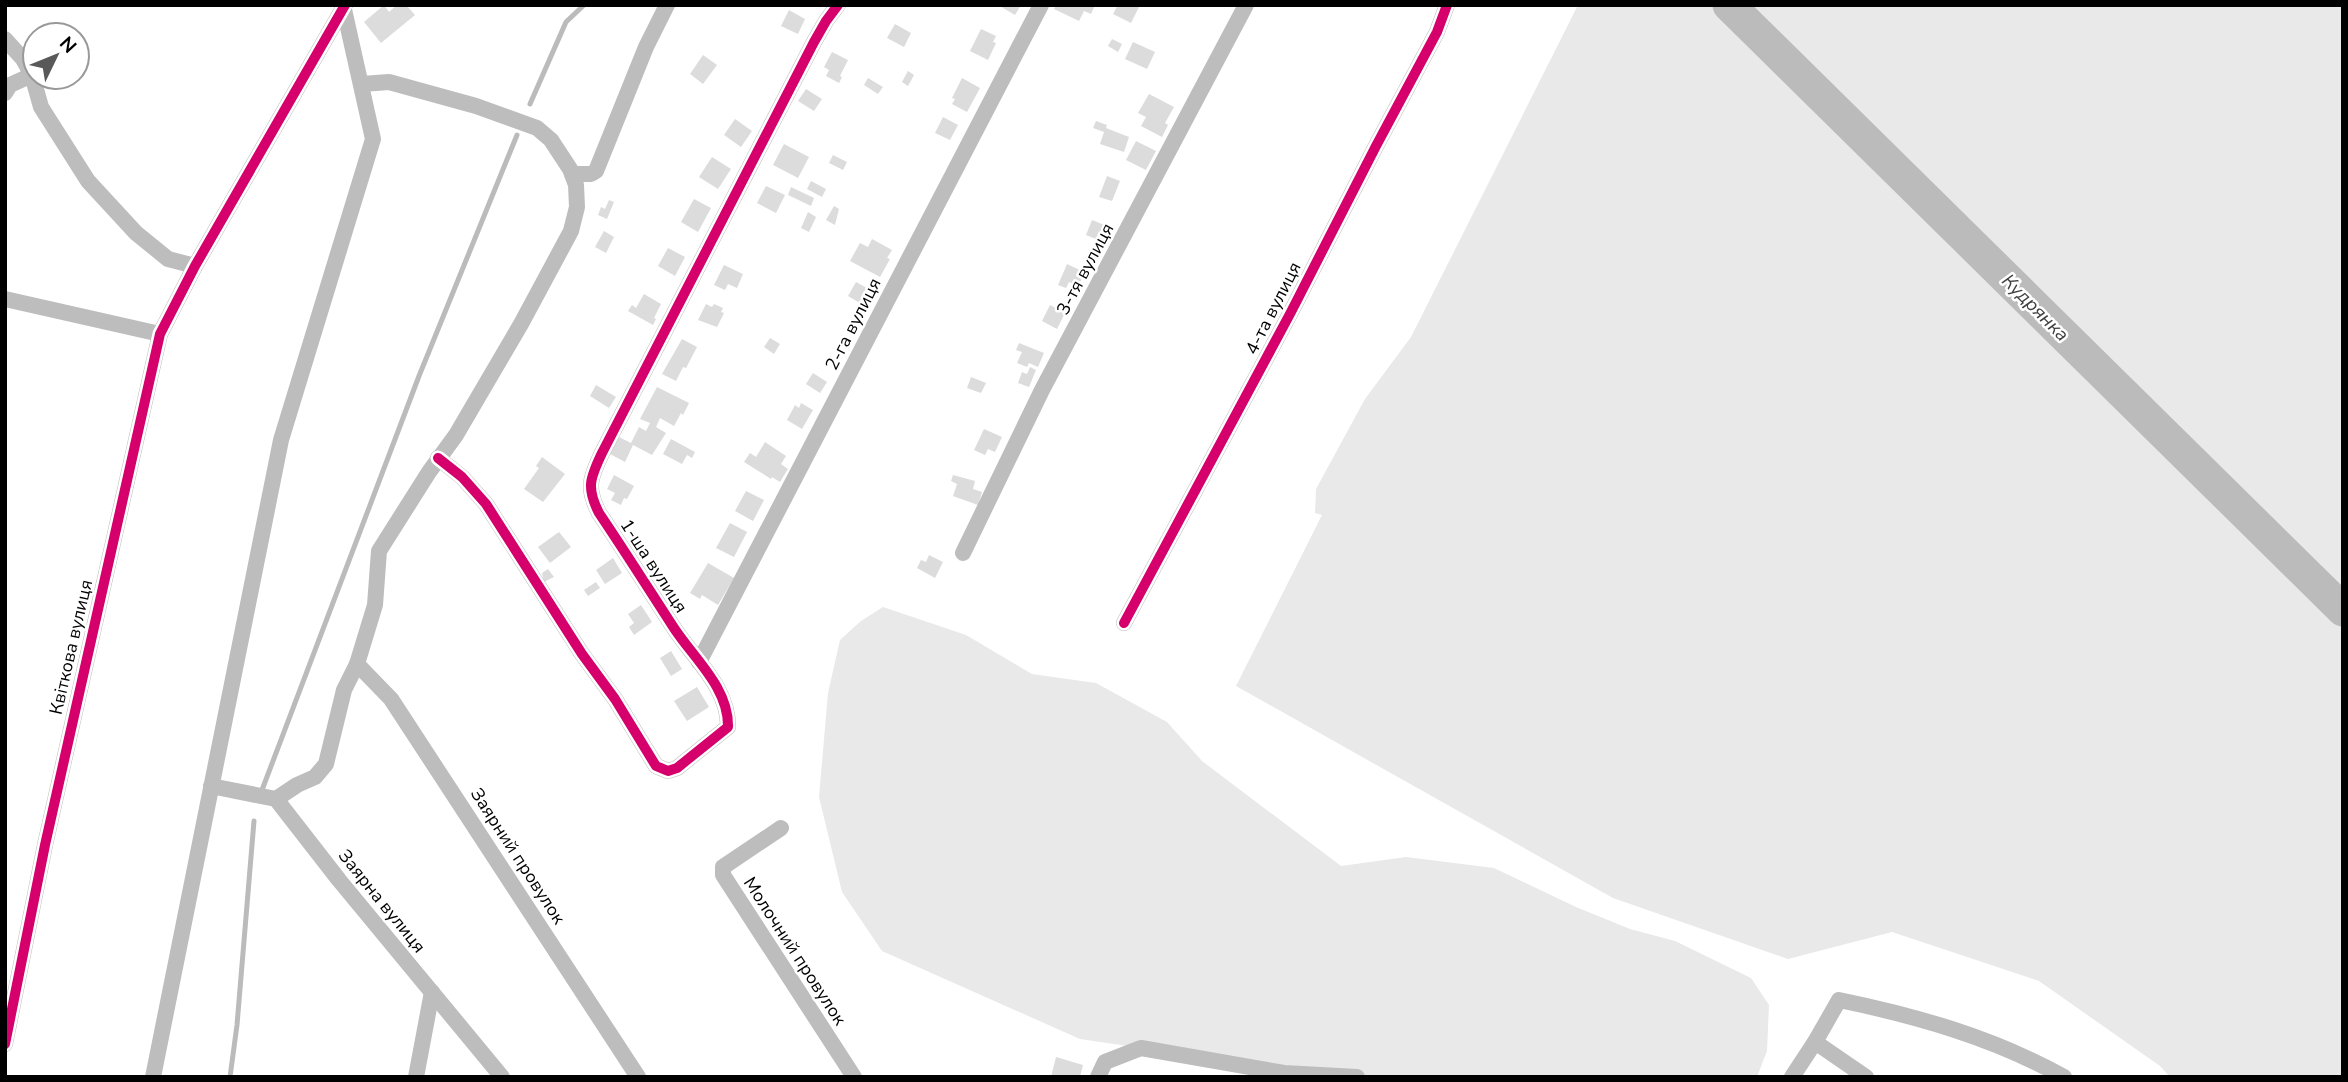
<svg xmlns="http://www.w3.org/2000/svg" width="2348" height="1082" font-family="'Nunito Sans',sans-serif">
  <rect width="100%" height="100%" fill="#fff"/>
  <!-- green -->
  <g fill="#e9e9e9">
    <polygon points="1578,5 2343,5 2343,1077 2170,1077 2160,1066 2039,981 1892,932 1788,959 1613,898 1236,686 1322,515 1315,513 1316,489 1365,399 1411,337"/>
    <polygon points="883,607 966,635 1032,674 1096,683 1167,722 1202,761 1341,866 1406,857 1494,868 1576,907 1630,929 1675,941 1751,978 1769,1005 1767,1051 1757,1077 1373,1077 1305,1072 1080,1039 882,951 842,892 819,797 828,693 840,640 861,621"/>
  </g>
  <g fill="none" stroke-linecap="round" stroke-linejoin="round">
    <!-- stream -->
    <g stroke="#bbb" stroke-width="5">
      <polyline points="530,104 566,22 584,5"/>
      <polyline points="262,790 419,376 517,135"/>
      <polyline points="230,1077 237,1025 254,821"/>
    </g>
    <!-- river -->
    <polyline stroke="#bbb" stroke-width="33" points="1729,5 2343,610"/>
  </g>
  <!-- building -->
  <g fill="#dcdcdc">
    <polygon points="384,5 389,12 397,5 406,5 415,15 381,43 364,22"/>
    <polygon points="998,5 1021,5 1015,15"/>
    <polygon points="1056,5 1095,5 1091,14 1084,11 1079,21 1054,9"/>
    <polygon points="1118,5 1140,5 1131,23 1113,14"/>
    <polygon points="789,10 805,19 798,34 781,26"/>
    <polygon points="895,24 911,33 904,47 887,38"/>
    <polygon points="981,29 996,36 993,42 996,43 988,60 970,51"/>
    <polygon points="1112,39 1122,44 1118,52 1108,46"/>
    <polygon points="1133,42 1155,52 1147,69 1125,59"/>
    <polygon points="832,52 848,60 840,76 842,77 839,83 826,76 829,70 824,67"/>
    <polygon points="703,55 717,65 703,84 690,74"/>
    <polygon points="908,71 914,75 908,86 902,82"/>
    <polygon points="868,78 883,87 878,94 864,85"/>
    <polygon points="962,78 980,88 967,112 952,104 955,99 952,98"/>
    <polygon points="806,89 822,99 814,111 798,101"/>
    <polygon points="1149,94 1174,107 1165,123 1168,125 1162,137 1141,126 1146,117 1138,113"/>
    <polygon points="943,117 958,125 950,140 935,133"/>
    <polygon points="735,119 752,131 741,147 724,135"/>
    <polygon points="1096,121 1107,125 1106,128 1129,137 1124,152 1100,144 1104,132 1093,128"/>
    <polygon points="1136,141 1156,151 1146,170 1126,160"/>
    <polygon points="784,144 809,157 798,178 773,165"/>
    <polygon points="833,155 847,162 843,170 829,163"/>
    <polygon points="712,157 731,169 718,189 699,177"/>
    <polygon points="1107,176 1120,181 1112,201 1099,197"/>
    <polygon points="811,181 826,189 822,197 807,189"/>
    <polygon points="766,186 785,195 776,213 757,203"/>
    <polygon points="791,187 814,198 811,206 788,195"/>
    <polygon points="694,199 711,208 698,232 681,222"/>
    <polygon points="609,200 614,202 607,219 598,215 601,207 605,209"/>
    <polygon points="834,206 839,209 835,225 826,220"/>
    <polygon points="808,212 816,217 809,232 801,228"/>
    <polygon points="1092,220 1107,226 1101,241 1086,235"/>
    <polygon points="604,231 614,237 606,253 595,247"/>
    <polygon points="872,239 892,250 887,258 890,259 880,277 850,261 860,243 868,247"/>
    <polygon points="668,248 685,257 675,276 658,266"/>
    <polygon points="1067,264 1084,272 1079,286 1069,282 1066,288 1058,285"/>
    <polygon points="724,265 743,274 737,288 728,284 725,290 714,285"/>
    <polygon points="856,282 874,292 865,306 848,296"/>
    <polygon points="644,294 661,304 654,318 656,319 653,325 628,311 632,305 636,308"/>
    <polygon points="706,304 712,307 714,304 723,308 721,312 724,313 717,327 698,320"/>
    <polygon points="1050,305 1065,313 1057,329 1042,321"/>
    <polygon points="770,338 780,344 774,354 764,347"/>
    <polygon points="682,339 697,347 686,368 683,367 676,381 662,374"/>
    <polygon points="1019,343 1044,353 1038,367 1029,363 1027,367 1017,363 1022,352 1016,350"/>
    <polygon points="1030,367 1036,370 1029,387 1018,383 1022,372 1027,374"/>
    <polygon points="813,373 827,382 820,393 806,384"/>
    <polygon points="971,377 986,383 981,393 967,388"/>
    <polygon points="596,385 616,397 609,408 590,396"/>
    <polygon points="657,387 689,403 683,415 681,413 674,426 660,418 656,427 666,433 652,455 633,445 625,462 610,454 619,437 631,443 639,427 646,431 650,423 640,419"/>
    <polygon points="801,403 813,410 802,429 787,420 795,405 799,408"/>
    <polygon points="984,429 1002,437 995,452 988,449 985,455 974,450"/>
    <polygon points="671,439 695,452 692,458 687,455 682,464 663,454"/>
    <polygon points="765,442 786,456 781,464 788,469 780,482 772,477 771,479 744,462 750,453 756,457"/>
    <polygon points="542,457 565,474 543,502 524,489 539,468 536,466"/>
    <polygon points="614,475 634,486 627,499 624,498 621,505 611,500 615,493 607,489"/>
    <polygon points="953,475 975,481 973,489 982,492 978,505 953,496 957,484 951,481"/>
    <polygon points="746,491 764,500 753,521 735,511"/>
    <polygon points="730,523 747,532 734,557 716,548"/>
    <polygon points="559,532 571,547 550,563 538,547"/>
    <polygon points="929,555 943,562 935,578 917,568 921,560 926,562"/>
    <polygon points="613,558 622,573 605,584 596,570"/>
    <polygon points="708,563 734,578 718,605 702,595 700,599 690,593"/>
    <polygon points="548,569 554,577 544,582 542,573"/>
    <polygon points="596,582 600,588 588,596 584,590"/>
    <polygon points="641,605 652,622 634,635 629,627 634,623 628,614"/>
    <polygon points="671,651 682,669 671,676 660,658"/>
    <polygon points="697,687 709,707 687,721 674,701"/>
    <polygon points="1056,1057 1083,1065 1080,1077 1051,1077"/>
  </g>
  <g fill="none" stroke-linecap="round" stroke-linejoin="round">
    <!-- street -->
    <g stroke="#bdbdbd" stroke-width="16">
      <polyline points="5,39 23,59 32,75 41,107 88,181 136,233 168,259 195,266"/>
      <polyline points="5,93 10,85 32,75"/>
      <polyline points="572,174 591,174 596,171 646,47 667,5"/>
      <polyline points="5,299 160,334"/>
      <path d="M438 458 462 477 486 504 582 654 615 699 656 766 668 771 677 768 728 727C729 687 692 657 672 625 648 588 624 550 599 513 586 488 590 478 602 453L814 42 826 21 838 5"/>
      <polyline points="963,553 1042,390 1246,5"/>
      <polyline points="1124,623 1291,312 1376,146 1437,32 1447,5"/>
      <polyline points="699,662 1041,5"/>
      <polyline points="357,664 391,699 638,1077"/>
      <polyline points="211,786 276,799 339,880 502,1077"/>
      <polyline points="276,799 297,785 315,777 326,764 344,690 357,664 375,605 379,551 429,472 456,435 521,324 571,231 577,207 576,185 570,169 551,140 537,128 476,106 389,82 362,84"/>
      <polyline points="781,828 723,867 723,875 854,1077"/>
      <polyline points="1815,1042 1866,1077"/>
      <polyline points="5,1044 45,845 160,334 195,266 345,5"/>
      <polyline points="153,1077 281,440 373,139 343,5"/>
      <polyline points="416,1077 432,992"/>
      <polyline points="1098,1077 1105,1062 1141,1048 1284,1073 1357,1077"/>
      <path d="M1792 1077 1815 1042 1839 1000C1917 1016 1994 1038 2064 1077"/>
    </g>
    <!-- cycleway casing -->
    <g stroke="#fff" stroke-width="15">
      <g id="cycleway">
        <path d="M438 458 462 477 486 504 582 654 615 699 656 766 668 771 677 768 728 727C729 687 692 657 672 625 648 588 624 550 599 513 586 488 590 478 602 453L814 42 826 21 838 5"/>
        <polyline points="1124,623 1291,312 1376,146 1437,32 1447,5"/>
        <polyline points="5,1044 45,845 160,334 195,266 345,5"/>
      </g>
    </g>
    <!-- cycleway -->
    <use href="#cycleway" stroke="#d6006c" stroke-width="10"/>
  </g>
  <g text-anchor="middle" stroke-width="5" stroke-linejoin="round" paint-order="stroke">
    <!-- street labels -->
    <g font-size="18" fill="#000" stroke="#fff">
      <text transform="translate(1085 269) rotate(-62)" y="6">3-тя вулиця</text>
      <text transform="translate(1273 308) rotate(-63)" y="6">4-та вулиця</text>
      <text transform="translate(853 324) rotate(-63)" y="6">2-га вулиця</text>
      <text transform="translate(654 566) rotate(57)" y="6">1-ша вулиця</text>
      <text transform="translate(71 647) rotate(-77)" y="6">Квіткова вулиця</text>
      <text transform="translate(518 856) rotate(57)" y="6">Заярний провулок</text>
      <text transform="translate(382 901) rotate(51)" y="6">Заярна вулиця</text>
      <text transform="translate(795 951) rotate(57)" y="6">Молочний провулок</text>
    </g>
    <!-- water labels -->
    <g font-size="19" font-style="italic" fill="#3f3f3f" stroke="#fff">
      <text transform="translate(2036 307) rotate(45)" y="7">Кудрянка</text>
    </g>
  </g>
  <!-- border -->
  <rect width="2348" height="1082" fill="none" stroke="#000000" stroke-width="14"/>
  <!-- north arrow -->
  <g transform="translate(56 56) rotate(47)"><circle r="33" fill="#ffffff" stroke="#999999" stroke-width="2"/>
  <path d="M0-5L12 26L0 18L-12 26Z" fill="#595959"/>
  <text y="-10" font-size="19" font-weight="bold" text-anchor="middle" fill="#000000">N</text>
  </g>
</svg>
